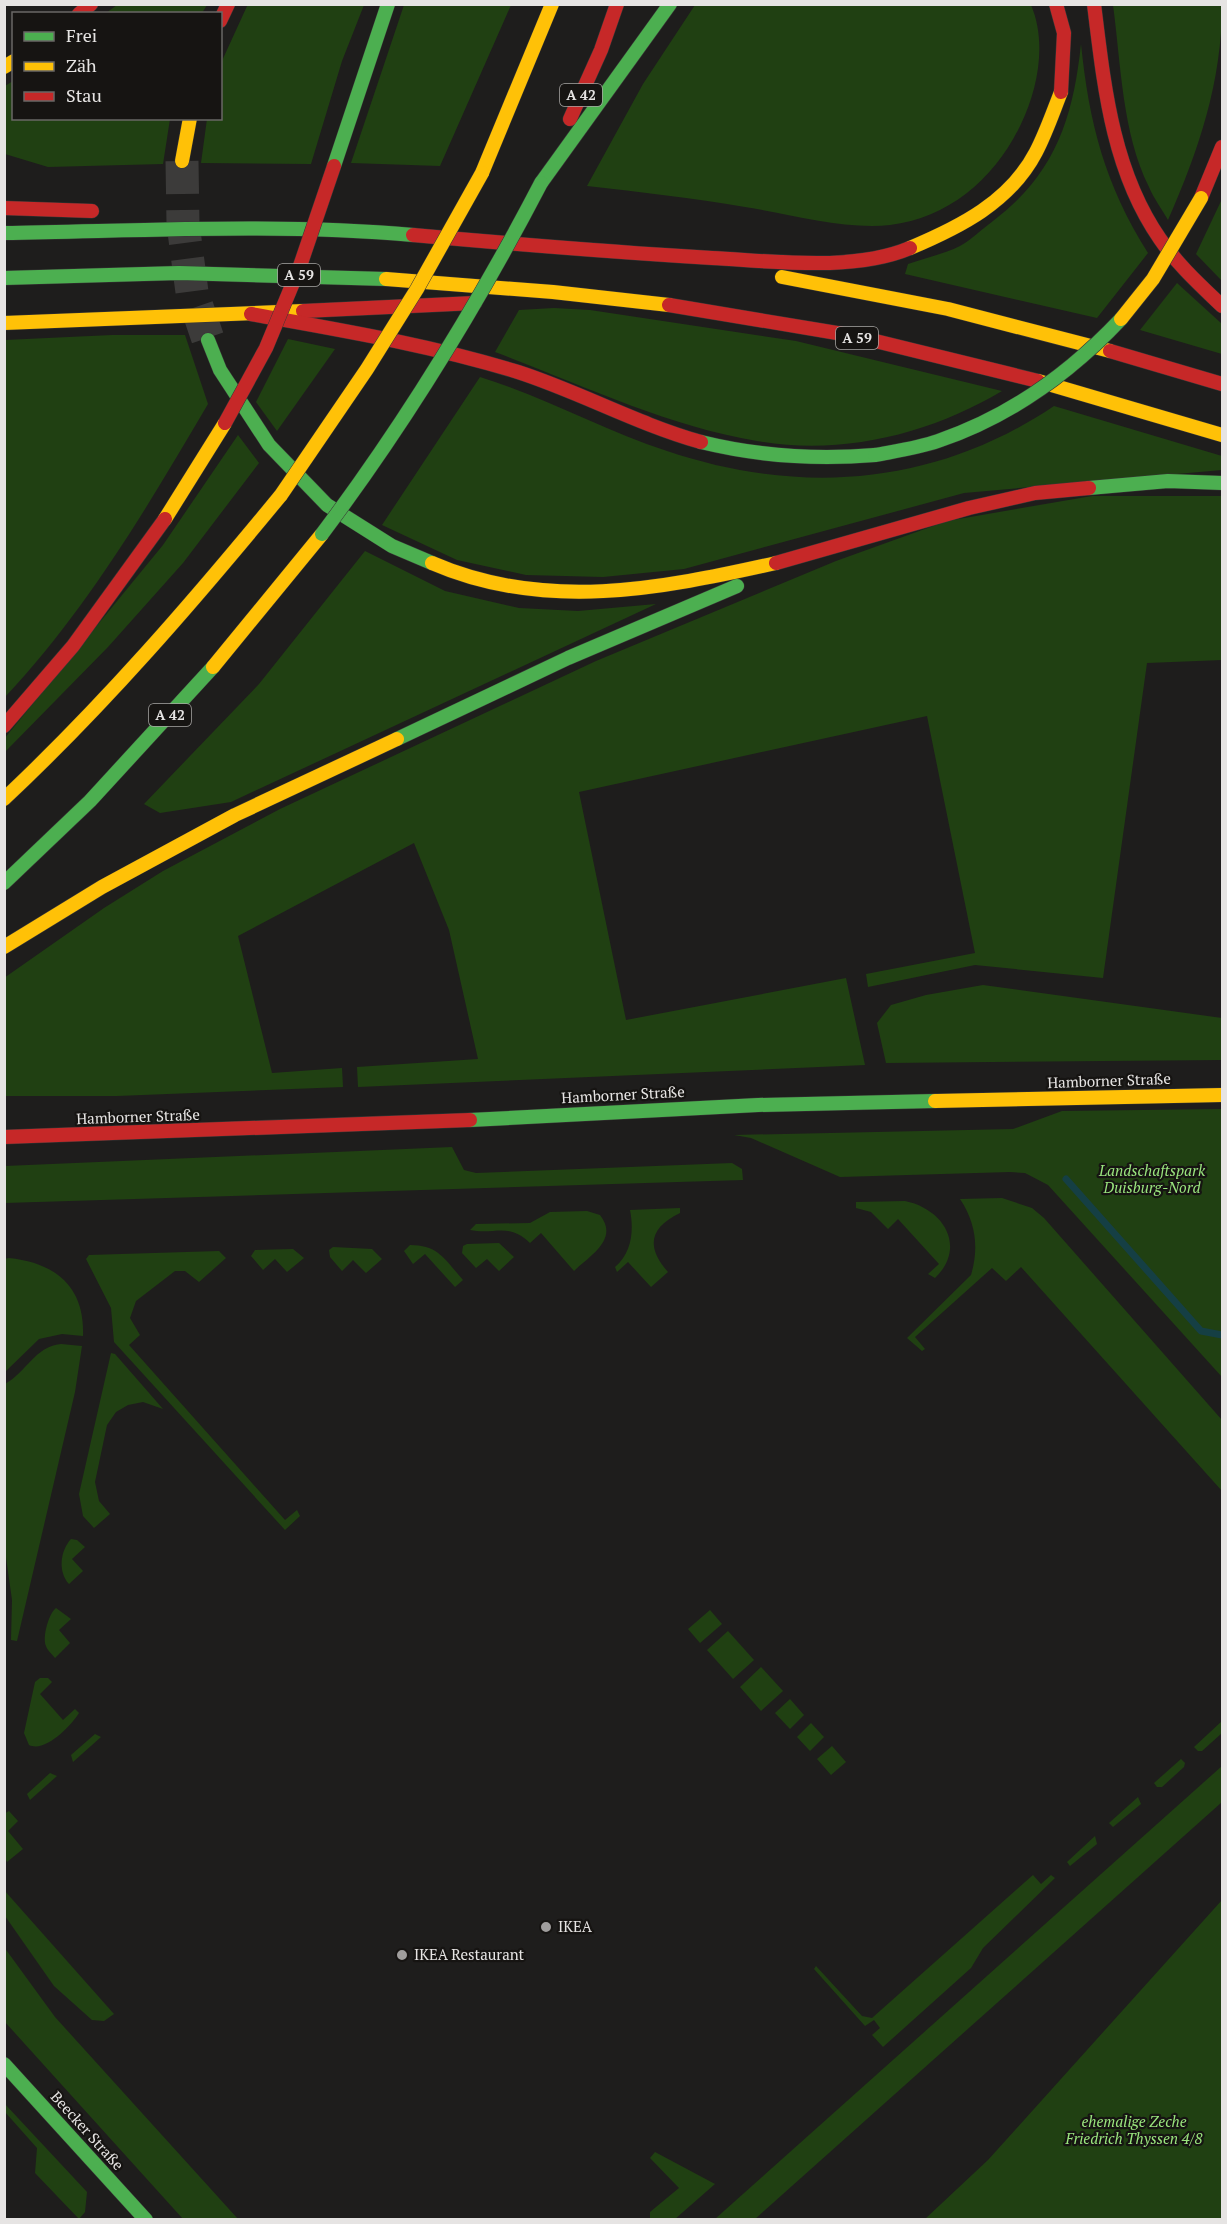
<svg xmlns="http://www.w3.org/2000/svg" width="1227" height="2224" font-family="'PT Serif',serif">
  <rect width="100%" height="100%" fill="#1e1d1c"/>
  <!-- green -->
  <g fill="#204012">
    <polygon points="248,4 364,5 342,61 311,164 201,163 207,119 220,118 221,63"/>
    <polygon points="117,5 117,4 207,5 202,13 106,13"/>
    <polygon points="404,5 511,5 440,166 351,163"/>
    <path d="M1031 5C1047 42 1038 89 1021 124 996 177 950 218 890 225 846 230 789 214 745 207 693 198 640 192 587 186L643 84 695 5Z"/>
    <path d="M1113 5H1222C1222 81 1199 150 1168 220 1162 209 1154 199 1149 187 1122 133 1121 64 1113 5Z"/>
    <path d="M1081 44C1089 123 1105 185 1148 253L1097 318 905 274 908 264C925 258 944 254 960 246 971 240 982 229 993 221 1055 174 1073 119 1081 44Z"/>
    <polygon points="13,81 14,118 170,119 163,164 48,167 5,154 5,86"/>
    <polygon points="1222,199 1222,281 1196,254"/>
    <polygon points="1177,283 1222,324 1222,354 1140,330"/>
    <path d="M554 308 590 310 796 341 1002 391C930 434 842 456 757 441 667 426 580 384 495 352L519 310Z"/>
    <path d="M112 335H185L208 404C148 506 87 610 5 697V340Z"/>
    <polygon points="288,339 335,349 277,431 256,402"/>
    <path d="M480 377C545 397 603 430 667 451 801 496 935 486 1054 406L1222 456V470L964 493 684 569 603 577 526 575 457 560 382 525Z"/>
    <polygon points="238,435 259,463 183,563 108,647 5,752 4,739 163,545"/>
    <polygon points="1092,496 1222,496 1222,660 1147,663 1103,978 975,965 868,987 866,974 975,953 927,716 579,792 626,1020 846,978 865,1065 358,1087 357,1067 478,1059 449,930 414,843 238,936 272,1073 342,1068 343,1087 117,1096 5,1096 4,978 104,908 163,871 280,809 596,661 836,561 947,521"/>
    <polygon points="365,551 445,591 519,608 578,611 656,604 231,802 160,813 144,804 259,684"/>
    <polygon points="983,985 1222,1018 1222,1060 886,1063 877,1023 891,1005 926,995"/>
    <polygon points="1222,1109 1222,1377 1048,1185 1025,1173 1010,1172 840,1177 751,1138 734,1135 1013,1129 1062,1111"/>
    <polygon points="452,1147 464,1170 476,1173 732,1163 742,1169 743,1180 5,1203 5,1166"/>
    <path d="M1002 1198 1032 1208 1044 1218 1222 1420V1491L1021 1267 1006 1281 992 1268 915 1337 925 1349 922 1351 907 1338 971 1275C979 1248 976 1223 960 1199Z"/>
    <path d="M905 1201C944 1209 967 1247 935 1278L928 1274 939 1264 898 1219 888 1229 871 1212 856 1208V1202Z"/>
    <path d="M680 1208V1213C649 1228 646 1247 668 1272L651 1287 628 1262 617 1272 615 1267C632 1253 634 1230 630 1210Z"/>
    <path d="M587 1211 600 1215C619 1239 591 1255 574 1271L541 1233 530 1243C509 1222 495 1235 470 1230L476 1224 530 1223 550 1212Z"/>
    <polygon points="499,1243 514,1257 499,1271 487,1259 476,1268 462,1253 463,1246 467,1244"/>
    <path d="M410 1245C439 1245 445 1260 463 1280L455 1287 425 1254 413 1264 404 1251Z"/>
    <polygon points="333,1247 372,1249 382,1259 366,1273 353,1260 342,1271 330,1257 329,1250"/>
    <polygon points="293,1249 304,1258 287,1272 275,1259 263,1270 251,1256 255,1250"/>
    <polygon points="219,1251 226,1258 199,1282 185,1271 175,1271 136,1301 130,1318 140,1335 129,1345 285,1520 297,1510 300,1516 285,1530 114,1342 111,1308 86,1259 89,1255"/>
    <path d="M9 1258C56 1263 85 1287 83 1336L62 1334 39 1339 5 1372 4 1259Z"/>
    <path d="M61 1344 82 1346 75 1392 17 1641 11 1640 12 1600 4 1543 5 1384C27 1372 34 1347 61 1344Z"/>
    <polygon points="111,1353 115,1354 163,1409 143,1402 128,1405 116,1412 107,1425 95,1482 99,1501 110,1514 94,1528 83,1516 79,1494"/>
    <path d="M71 1539 77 1540 85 1547 72 1559 83 1571 69 1584C58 1572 60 1551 71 1539Z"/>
    <path d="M56 1608 71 1619 59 1630 70 1643 55 1658C52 1654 47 1650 46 1646 42 1637 49 1613 56 1608Z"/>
    <polygon points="710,1610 722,1624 700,1643 688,1629"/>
    <polygon points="728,1631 754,1660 733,1679 707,1650"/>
    <polygon points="761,1667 783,1691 761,1711 740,1687"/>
    <path d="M40 1678H48L52 1682 40 1694 63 1720 75 1709 79 1713C71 1726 45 1753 29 1745L24 1733 35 1682Z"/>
    <polygon points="790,1699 804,1715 790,1729 775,1713"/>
    <polygon points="1222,1721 1222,1733 1202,1751 1198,1751 1194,1747"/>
    <polygon points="811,1723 824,1737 810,1751 797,1737"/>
    <polygon points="95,1734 101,1737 73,1762 71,1755"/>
    <polygon points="832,1746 846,1762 831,1775 817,1759"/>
    <polygon points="1181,1759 1185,1763 1184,1767 1162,1787 1157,1787 1154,1783"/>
    <polygon points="1222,1766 1222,1802 755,2219 715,2219"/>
    <polygon points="50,1773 57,1776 30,1800 27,1794"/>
    <polygon points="1138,1797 1141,1804 1113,1827 1109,1823"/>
    <polygon points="9,1811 18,1821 8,1831 23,1849 7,1862 5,1858 4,1814"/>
    <polygon points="1095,1836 1097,1844 1070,1866 1067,1862"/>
    <polygon points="1033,1875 1041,1884 1051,1875 1055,1878 983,1948 971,1968 883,2047 872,2035 880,2028 874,2020 865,2026 814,1969 816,1966 862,2016 872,2018"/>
    <polygon points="4,1890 114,2014 104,2021 92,2020 54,1986 5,1916"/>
    <polygon points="1222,1900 1222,2219 925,2219 988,2160"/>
    <polygon points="4,1947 55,2017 238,2219 183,2219 5,2022"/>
    <polygon points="4,2103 87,2192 85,2212 79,2219 35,2173 37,2148 5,2112"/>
    <polygon points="655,2152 715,2184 675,2219 650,2219 650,2212 679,2188 650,2158"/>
  </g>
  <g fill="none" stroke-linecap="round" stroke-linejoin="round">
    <!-- stream -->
    <polyline stroke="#153f44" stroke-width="7" points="1066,1179 1201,1331 1222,1335"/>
    <!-- highway-tunnel -->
    <polyline stroke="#3c3b3a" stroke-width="33" stroke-dasharray="33 16" stroke-linecap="butt" points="182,161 183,224 192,292 208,339"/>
    <!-- fast casing -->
    <g stroke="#383736" stroke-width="15">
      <g id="fast">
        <polyline points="334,166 388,4"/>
        <polyline points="541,183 670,4"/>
        <path d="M4 233C140 231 278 223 413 235"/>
        <polyline points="4,278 179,273 386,279"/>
        <polyline points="208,340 220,370 269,445 327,505 392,546 432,563"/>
        <path d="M701 442C758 456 815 460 875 455"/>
        <polyline points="1089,488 1168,481 1222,483"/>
        <polyline points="397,739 568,658 737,586"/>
        <polyline points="4,883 90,801 213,667"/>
        <polyline points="470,1120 758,1105 935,1101"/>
        <polyline points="4,2064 146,2220"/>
      </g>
    </g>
    <!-- slow casing -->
    <g stroke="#383736" stroke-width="15">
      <g id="slow">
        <polyline points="4,67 14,61"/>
        <polyline points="182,161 190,118"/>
        <polyline points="482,173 552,4"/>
        <path d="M910 248C960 227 1010 202 1036 152 1046 133 1053 112 1061 92"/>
        <polyline points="782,277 948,309 1110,351"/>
        <polyline points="386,279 553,292 669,305"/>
        <polyline points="4,323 303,311"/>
        <polyline points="1038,381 1222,435"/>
        <polyline points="165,519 225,423"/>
        <path d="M432 563C545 612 660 589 776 563"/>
        <polyline points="213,667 322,534"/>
        <path d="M4 799C105 704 193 602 281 495"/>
        <polyline points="4,947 102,887 235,815 397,739"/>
        <polyline points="935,1101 1222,1095"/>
      </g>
    </g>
    <!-- jam casing -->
    <g stroke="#383736" stroke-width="15">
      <g id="jam">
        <polyline points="1056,4 1064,33 1061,92"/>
        <path d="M1094 4C1104 85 1112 170 1160 239 1177 264 1200 285 1222 306"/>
        <polyline points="79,14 91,4"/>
        <polyline points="220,21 228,4"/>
        <polyline points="570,119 601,50 617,4"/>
        <polyline points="1201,198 1222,147"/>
        <polyline points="4,208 92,211"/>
        <path d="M413 235C513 244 612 252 712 258 773 261 853 272 910 248"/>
        <polyline points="669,305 855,336 1038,381"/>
        <polyline points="303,311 475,303"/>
        <path d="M251 314C340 330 431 345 518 372 580 392 637 424 701 442"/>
        <polyline points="1110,351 1222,384"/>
        <polyline points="776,563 969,508 1035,493 1089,488"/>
        <polyline points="4,726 73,646 165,519"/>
        <polyline points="4,1137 470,1120"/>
      </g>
    </g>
    <!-- fast -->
    <use href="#fast" stroke="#4caf50" stroke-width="14"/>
    <!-- slow -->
    <use href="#slow" stroke="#ffc107" stroke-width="14"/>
    <!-- jam -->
    <use href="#jam" stroke="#c62828" stroke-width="14"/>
    <!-- fast-bridge casing -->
    <g stroke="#383736" stroke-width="15" stroke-linecap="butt">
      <g id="fast-bridge">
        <path d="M875 455C896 451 918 448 938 441 1009 417 1070 373 1121 319"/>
        <path d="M322 534C406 422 476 308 541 183"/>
      </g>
    </g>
    <!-- slow-bridge casing -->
    <g stroke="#383736" stroke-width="15" stroke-linecap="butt">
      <g id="slow-bridge">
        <polyline points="1121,319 1153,279 1201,198"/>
        <polyline points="281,495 367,369 417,289 482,173"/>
      </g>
    </g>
    <!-- jam-bridge casing -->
    <g stroke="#383736" stroke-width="15" stroke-linecap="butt">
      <polyline id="jam-bridge" points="225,423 266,348 300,266 334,166"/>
    </g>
    <!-- fast-bridge -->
    <use href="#fast-bridge" stroke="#4caf50" stroke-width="14"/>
    <!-- slow-bridge -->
    <use href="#slow-bridge" stroke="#ffc107" stroke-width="14"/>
    <!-- jam-bridge -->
    <use href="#jam-bridge" stroke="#c62828" stroke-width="14"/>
  </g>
  <!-- markers -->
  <g fill="#a09e9d" stroke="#161412" stroke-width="2">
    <circle cx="546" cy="1927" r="6"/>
    <circle cx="402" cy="1955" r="6"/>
  </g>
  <g text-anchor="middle" stroke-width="4.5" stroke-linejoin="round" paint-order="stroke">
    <!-- shield labels -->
    <g fill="#161412" stroke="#a8a6a4" stroke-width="1.5">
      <rect x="560" y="84" width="42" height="22" rx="4.5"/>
      <rect x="278" y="264" width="42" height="22" rx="4.5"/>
      <rect x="836" y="327" width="42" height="22" rx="4.5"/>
      <rect x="149" y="704" width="42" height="22" rx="4.5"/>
    </g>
    <g font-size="14" font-weight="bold" fill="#e6e4e3">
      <text x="581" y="100">A 42</text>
      <text x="299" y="280">A 59</text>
      <text x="857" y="343">A 59</text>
      <text x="170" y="720">A 42</text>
    </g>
    <!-- street labels -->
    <g font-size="15" fill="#e6e4e3" stroke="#161412">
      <text transform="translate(1109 1081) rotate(-2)" y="5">Hamborner Straße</text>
      <text transform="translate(623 1095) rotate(-3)" y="5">Hamborner Straße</text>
      <text transform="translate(138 1117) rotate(-2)" y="5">Hamborner Straße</text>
      <text transform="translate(87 2131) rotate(48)" y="5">Beecker Straße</text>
    </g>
    <!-- park labels -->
    <g font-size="15" font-style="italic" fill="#9ae57e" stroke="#161412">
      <text x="1152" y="1176">Landschaftspark<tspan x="1152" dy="17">Duisburg-Nord</tspan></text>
      <text x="1134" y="2127">ehemalige Zeche<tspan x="1134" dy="17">Friedrich Thyssen 4/8</tspan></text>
    </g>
    <!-- poi labels -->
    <g font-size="15" fill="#e6e4e3" stroke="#161412" text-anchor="start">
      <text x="558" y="1932">IKEA</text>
      <text x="414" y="1960">IKEA Restaurant</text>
    </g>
  </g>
  <!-- border -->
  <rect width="1227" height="2224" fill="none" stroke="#e6e4e3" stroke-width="12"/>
  <!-- legend -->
  <rect x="12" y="12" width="210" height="108" fill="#161412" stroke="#696766" stroke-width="1.5"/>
  <rect x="24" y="32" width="30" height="9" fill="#4caf50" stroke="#696766" stroke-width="1.5"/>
  <text x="66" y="42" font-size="18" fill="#e6e4e3">Frei</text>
  <rect x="24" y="62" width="30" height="9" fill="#ffc107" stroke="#696766" stroke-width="1.5"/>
  <text x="66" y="72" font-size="18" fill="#e6e4e3">Zäh</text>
  <rect x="24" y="92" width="30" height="9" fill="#c62828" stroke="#696766" stroke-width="1.5"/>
  <text x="66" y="102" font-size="18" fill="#e6e4e3">Stau</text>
</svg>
